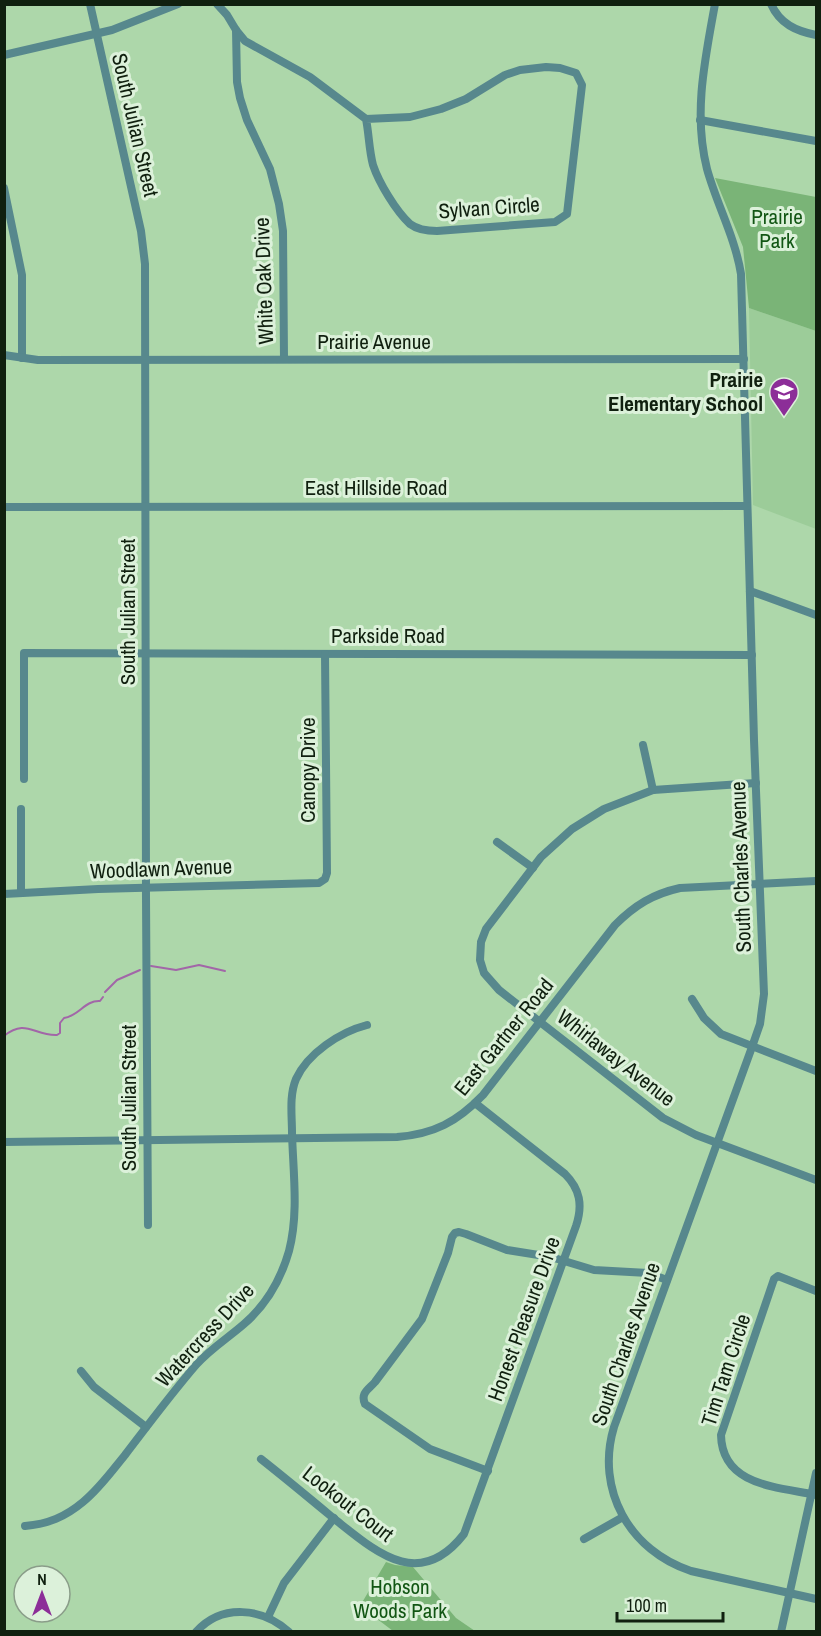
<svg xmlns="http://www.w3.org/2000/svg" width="821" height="1636" font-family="'Archivo Narrow',sans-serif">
  <rect width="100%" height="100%" fill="#add7aa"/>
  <!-- built -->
  <polygon fill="#9ccc99" points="749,308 816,331 816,529 753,505"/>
  <!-- green -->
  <g fill="#7ab477">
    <polygon points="715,178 816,197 816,331 749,308 743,247"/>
    <polygon points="386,1562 395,1565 413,1567 456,1618 475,1631 393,1631 360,1606"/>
  </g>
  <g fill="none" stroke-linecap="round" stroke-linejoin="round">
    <!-- stream -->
    <g stroke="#a266a8" stroke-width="2">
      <polyline points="151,966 176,970 199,965 225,971"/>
      <polyline points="105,992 117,980 140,970"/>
      <path d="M4 1036C26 1018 34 1036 57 1035L60 1033V1023L64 1018C79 1016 85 1000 100 1001L103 997"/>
    </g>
    <!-- minor -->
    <g stroke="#57888d" stroke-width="8">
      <polyline points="90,4 141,231 145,264 146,897 148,1225"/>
      <path d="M217 4 227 15 236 30 245 41 310 77 366 119 410 117 441 109 466 99 505 75 520 70 546 67 560 68 576 73 582 85 567 214 555 222 437 231C427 231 418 230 410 224 396 211 379 183 373 165 369 150 369 134 366 119"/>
      <path d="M715 4C705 59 693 114 707 169 717 205 735 237 741 274L754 740 764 994 760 1024 752 1047 614 1427C595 1490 630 1551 691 1571L816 1599"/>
      <path d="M771 4C780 24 796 31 816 35"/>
      <polyline points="236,30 237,82 240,98 247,120 270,169 279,204 283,231 284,359"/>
      <polyline points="4,55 112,30 178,4"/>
      <polyline points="700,120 816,141"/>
      <polyline points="4,188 22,275 22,358"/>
      <polyline points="4,355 38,360 744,359"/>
      <polyline points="4,507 747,506"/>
      <polyline points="750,591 816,615"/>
      <polyline points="643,745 653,790"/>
      <polyline points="24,779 24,653 752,655"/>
      <polyline points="756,783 653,790 604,809 572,829 541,857 486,929 481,942 480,960 484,973 499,990 663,1118 696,1135 816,1180"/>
      <polyline points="497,842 533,868"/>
      <polyline points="21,893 21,809"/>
      <polyline points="4,894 98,889 319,883 325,879 327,873 325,654"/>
      <polyline points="692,999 704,1018 721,1034 816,1071"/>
      <path d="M4 1142 397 1137C434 1134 457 1122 483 1095L615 925C635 905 653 894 680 888L816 881"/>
      <path d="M816 1291 778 1276 774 1279 721 1435C722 1486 778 1487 816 1495"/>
      <polyline points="81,1371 94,1387 146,1427"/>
      <path d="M261 1459C285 1478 308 1497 332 1517 374 1550 418 1593 464 1534L576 1226C583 1205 580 1189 565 1174L475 1103"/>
      <path d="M488 1471 430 1449 365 1404C360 1393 369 1389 375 1382L422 1319 448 1253 452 1237 455 1233 459 1232 466 1234 507 1250 551 1257 594 1270 648 1273 667 1280"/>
      <path d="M25 1526C48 1524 65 1517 83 1502 99 1489 112 1471 125 1455 148 1425 171 1394 196 1365 210 1349 228 1338 244 1324 266 1305 281 1279 289 1251 299 1213 293 1171 292 1133 292 1115 289 1096 296 1079 308 1053 340 1032 367 1025"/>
      <polyline points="584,1539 623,1517"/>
      <polyline points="268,1617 284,1583 334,1518"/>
      <path d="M196 1632C222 1603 263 1608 289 1632"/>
      <polyline points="781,1632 816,1473"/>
    </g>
  </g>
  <!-- icons -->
  <defs>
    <g id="school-pin" transform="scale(1.5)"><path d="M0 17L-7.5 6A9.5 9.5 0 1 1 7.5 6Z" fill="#8c2e98" stroke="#dcf1da"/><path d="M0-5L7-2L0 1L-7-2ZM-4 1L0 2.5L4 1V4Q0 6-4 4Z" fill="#fff"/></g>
  </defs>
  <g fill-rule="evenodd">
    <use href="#school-pin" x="784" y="392"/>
  </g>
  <g text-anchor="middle" stroke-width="6" stroke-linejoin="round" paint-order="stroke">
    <!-- street labels -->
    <g font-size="21" fill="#10200f" stroke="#dcf1da">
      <text transform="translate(135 125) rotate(77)" y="7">South Julian Street</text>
      <text transform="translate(489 208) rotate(-4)" y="7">Sylvan Circle</text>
      <text transform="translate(264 281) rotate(-92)" y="7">White Oak Drive</text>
      <text x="374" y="349">Prairie Avenue</text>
      <text x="376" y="495">East Hillside Road</text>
      <text transform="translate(128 612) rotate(-90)" y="7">South Julian Street</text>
      <text x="388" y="643">Parkside Road</text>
      <text transform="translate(308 770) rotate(-90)" y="7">Canopy Drive</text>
      <text transform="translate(741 867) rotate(-92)" y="7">South Charles Avenue</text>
      <text transform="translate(161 869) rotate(-2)" y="7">Woodlawn Avenue</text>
      <text transform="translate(504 1037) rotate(-51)" y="7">East Gartner Road</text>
      <text transform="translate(616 1058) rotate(38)" y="7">Whirlaway Avenue</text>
      <text transform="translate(129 1098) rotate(-90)" y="7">South Julian Street</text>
      <text transform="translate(524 1319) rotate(-70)" y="7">Honest Pleasure Drive</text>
      <text transform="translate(205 1335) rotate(-47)" y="7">Watercress Drive</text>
      <text transform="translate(626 1344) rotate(-71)" y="7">South Charles Avenue</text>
      <text transform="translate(726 1370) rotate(-72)" y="7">Tim Tam Circle</text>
      <text transform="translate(348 1504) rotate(38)" y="7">Lookout Court</text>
    </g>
    <!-- park labels -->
    <g font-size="21" fill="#125614" stroke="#dcf1da">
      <text x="777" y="224">Prairie<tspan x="777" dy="24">Park</tspan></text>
      <text x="400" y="1594">Hobson<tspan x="400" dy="24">Woods Park</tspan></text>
    </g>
    <!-- poi labels -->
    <g font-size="21" font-weight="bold" fill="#10200f" stroke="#dcf1da" text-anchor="end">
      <text x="763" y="387">Prairie<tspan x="763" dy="24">Elementary School</tspan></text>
    </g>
  </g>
  <!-- border -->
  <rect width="821" height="1636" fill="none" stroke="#10200f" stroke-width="12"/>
  <!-- north arrow -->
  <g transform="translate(42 1594)"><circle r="28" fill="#dcf1da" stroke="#8a9d89" stroke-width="1.5"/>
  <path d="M0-4.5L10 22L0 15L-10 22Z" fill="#8c2e98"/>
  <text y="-9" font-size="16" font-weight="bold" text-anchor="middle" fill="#10200f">N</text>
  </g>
  <!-- scale -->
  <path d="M617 1612v9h106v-9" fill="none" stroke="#10200f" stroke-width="3"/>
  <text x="626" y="1612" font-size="18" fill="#10200f" stroke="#dcf1da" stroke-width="4.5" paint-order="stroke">100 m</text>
</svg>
